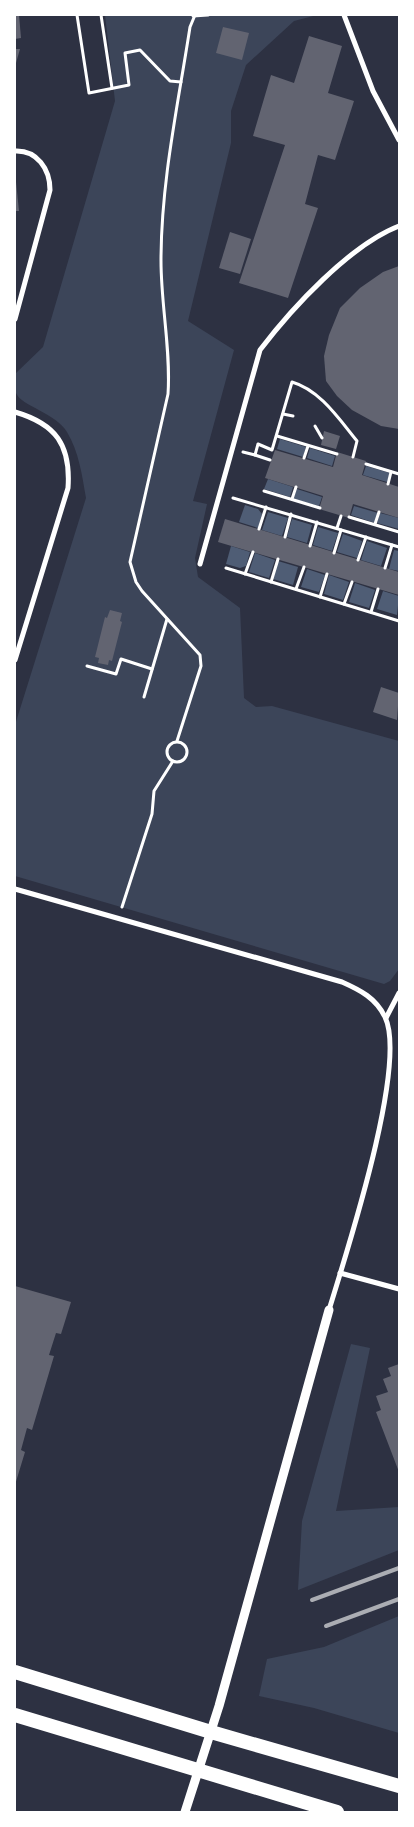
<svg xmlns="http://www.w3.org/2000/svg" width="414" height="1827" font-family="'Space Grotesk',sans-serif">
  <rect width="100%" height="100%" fill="#2d3142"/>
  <!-- green -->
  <g fill="#3c4559">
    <path d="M105 15H317L294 21 246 65 231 111V143L188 321 234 350 193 501 207 504 195 558 198 577 240 608 244 698 256 707 272 706 399 741V969L390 981 384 984 15 876V725L86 498C82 475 79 452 67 432 56 413 21 406 16 393 14 388 15 380 15 374L43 347 115 101Z"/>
    <polygon points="351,1344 370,1348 336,1511 399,1507 399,1550 298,1590 302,1521"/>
    <polygon points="399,1616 399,1733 314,1708 259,1696 267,1659 324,1647"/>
  </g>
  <!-- water -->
  <g fill="#4f5d75">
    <polygon points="280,439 306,447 303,457 277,449"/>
    <polygon points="310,448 335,456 332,466 307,458"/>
    <polygon points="366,466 390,473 387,482 363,475"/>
    <polygon points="268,479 293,487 290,497 264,489"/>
    <polygon points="297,489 322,497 319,506 293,499"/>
    <polygon points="245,505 258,509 262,514 258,528 239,522"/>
    <polygon points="354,506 378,513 375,523 351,515"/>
    <polygon points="268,512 288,518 282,536 262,530"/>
    <polygon points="380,513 399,518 399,529 377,523"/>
    <polygon points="292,519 312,525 307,543 287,537"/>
    <polygon points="318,527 338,533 332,551 313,545"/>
    <polygon points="343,534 362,541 357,558 337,552"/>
    <polygon points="367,541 387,548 381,566 361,560"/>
    <polygon points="231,546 250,552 246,566 240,568 226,564"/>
    <polygon points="394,550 399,551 399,571 389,569"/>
    <polygon points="255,553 275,560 269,578 249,572"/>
    <polygon points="278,561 298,567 293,585 273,579"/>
    <polygon points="307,569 325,575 319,592 301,587"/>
    <polygon points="329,575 349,582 343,600 324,594"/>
    <polygon points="355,583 375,590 369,608 349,602"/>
    <polygon points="383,591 399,596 397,615 377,609"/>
  </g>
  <!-- building -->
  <g fill="#626471">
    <polygon points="15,15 19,15 21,38 15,39"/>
    <polygon points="223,27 249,33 242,60 216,53"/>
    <polygon points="309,36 342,46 328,93 354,101 335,160 318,155 305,204 318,208 288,298 239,283 285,145 253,136 271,75 294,83"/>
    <polygon points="15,49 20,49 16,63 15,63"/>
    <polygon points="15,182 16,182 19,211 15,211"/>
    <polygon points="230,232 251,239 240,274 219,268"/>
    <polygon points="399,266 399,429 381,426 352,410 337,396 326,381 324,356 329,335 340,308 360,288 383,272"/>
    <polygon points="324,431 340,436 336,449 321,445"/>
    <polygon points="275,450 333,467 337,452 366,461 362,475 399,487 399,518 353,504 349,518 319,509 323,496 265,478"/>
    <polygon points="225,519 399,572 399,595 218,542"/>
    <polygon points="110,610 122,613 120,621 122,622 112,661 109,660 108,665 98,663 99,658 95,657 105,617 107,618"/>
    <polygon points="381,687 399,693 397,720 373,712"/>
    <polygon points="15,1286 71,1302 61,1334 56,1333 49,1355 54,1356 32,1430 27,1428 21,1450 25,1452 15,1485"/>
    <polygon points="399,1364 399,1472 376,1412 381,1410 376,1396 388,1392 383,1379 391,1376 388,1368"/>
  </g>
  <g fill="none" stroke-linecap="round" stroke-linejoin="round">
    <!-- path -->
    <g stroke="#fff" stroke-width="3">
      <polyline points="77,15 89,93 129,85 125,53 140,50 170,81 181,82"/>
      <polyline points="101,15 112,88"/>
      <polyline points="193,16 208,15"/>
      <polyline points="283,414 293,416"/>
      <polyline points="315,426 322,438"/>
      <polyline points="277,436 337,454"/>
      <path d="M243 452 255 455 258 444 272 450 292 382C320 390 339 419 357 441L353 457"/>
      <polyline points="255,455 270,460"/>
      <polyline points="304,458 308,446"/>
      <polyline points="366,464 399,474"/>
      <polyline points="388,484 391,472"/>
      <polyline points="264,491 320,508"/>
      <polyline points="233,498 399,547"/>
      <polyline points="292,499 296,487"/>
      <polyline points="349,517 399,532"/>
      <polyline points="375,524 379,512"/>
      <polyline points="337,528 341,516"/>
      <polyline points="259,529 266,507"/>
      <polyline points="285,537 291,514"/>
      <polyline points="310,546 317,522"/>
      <polyline points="334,553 341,530"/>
      <polyline points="358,560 366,537"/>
      <polyline points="226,568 399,621"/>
      <polyline points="385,568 392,545"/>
      <polyline points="245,574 253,552"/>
      <polyline points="271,582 278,559"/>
      <polyline points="296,589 304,567"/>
      <polyline points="320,597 327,574"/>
      <polyline points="344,604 352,582"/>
      <polyline points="371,612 378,589"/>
      <polyline points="87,666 116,674 121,659 152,669"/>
      <polyline points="144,697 167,619"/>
      <path d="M177 741 201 666 200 655 142 591 136 582 130 562 168 394C171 350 161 306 161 261 161 182 178 105 190 27L195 15"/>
      <circle cx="177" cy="752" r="10"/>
      <polyline points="122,907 152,814 154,791 173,761"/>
    </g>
    <!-- minor -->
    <g stroke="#fff" stroke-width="5">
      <polyline points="344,15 373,91 399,140"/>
      <path d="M15 151C37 150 50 169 50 190L15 319"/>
      <path d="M15 412C56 424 71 445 68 488L15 660"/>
      <path d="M200 564 260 350C292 308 350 245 399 226"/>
      <path d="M15 889 342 982C360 990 376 998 385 1017 408 1065 346 1254 329 1310"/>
      <polyline points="386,1018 399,993"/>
      <polyline points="340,1273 399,1289"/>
    </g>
    <!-- tertiary -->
    <polyline stroke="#fff" stroke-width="9" points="185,1812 219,1706 329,1310"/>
    <!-- trunk -->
    <g stroke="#fff" stroke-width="14">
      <polyline points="15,1672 211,1732 399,1786"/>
      <polyline points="15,1715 337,1812"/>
    </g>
    <!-- rail -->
    <g stroke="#abadb3" stroke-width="4">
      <polyline points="312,1600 399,1568"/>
      <polyline points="326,1626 399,1599"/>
    </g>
  </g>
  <!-- border -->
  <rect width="414" height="1827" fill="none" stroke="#ffffff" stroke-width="32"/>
</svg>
